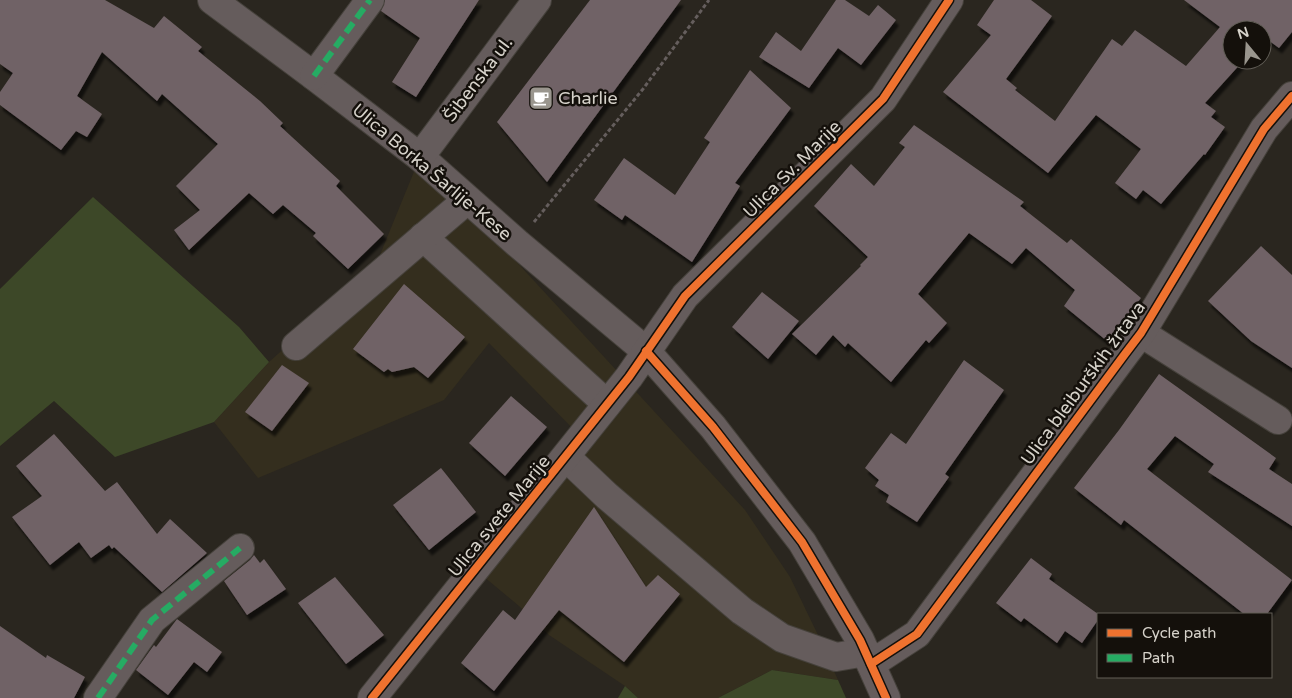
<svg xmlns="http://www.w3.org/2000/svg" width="1292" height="698" font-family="'Varela Round',sans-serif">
  <defs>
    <filter id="shadow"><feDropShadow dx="3" dy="5.5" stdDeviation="1" flood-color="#0009"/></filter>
  </defs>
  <rect width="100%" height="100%" fill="#2a261f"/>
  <!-- commercial -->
  <polygon fill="#342e1e" points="420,157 745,510 790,577 817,633 838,680 772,670 718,698 638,698 625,686 549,635 519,606 477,571 581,437 489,343 444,400 258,478 214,422 269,362 375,267"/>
  <!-- green -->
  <g fill="#3d4828">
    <polygon points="93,197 239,327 269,362 214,422 115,457 54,401 0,446 0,289"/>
    <polygon points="772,670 838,680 846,698 718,698"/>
    <polygon points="625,686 638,698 618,698"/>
  </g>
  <!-- building -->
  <g fill="#706266" filter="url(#shadow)">
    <polygon points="0,0 105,0 154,28 164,16 202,47 198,51 260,101 283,123 280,126 340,181 336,186 384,234 348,269 313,236 316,233 283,205 273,214 249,193 189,250 174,230 200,210 176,186 218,144 162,94 157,101 102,52 77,96 102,114 87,137 76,131 61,150 0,105 0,92 13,73 0,64"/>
    <polygon points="385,0 479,0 416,97 392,82 420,38 381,11"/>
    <polygon points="590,0 681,0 547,182 497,122"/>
    <polygon points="836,0 845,0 869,16 878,5 896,20 861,65 838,48 809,88 759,57 776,32 801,51"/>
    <polygon points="994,0 1031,0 1052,16 1006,79 1017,88 1015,90 1055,121 1112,39 1122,46 1135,30 1186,66 1220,27 1184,0 1292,0 1292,32 1279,48 1264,37 1262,39 1262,30 1232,30 1232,60 1244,60 1205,103 1216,111 1211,117 1225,127 1205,155 1204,154 1161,204 1143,190 1136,199 1115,183 1141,149 1096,115 1048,173 943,92 991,35 977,25"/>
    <polygon points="750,70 791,108 735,183 740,186 692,262 625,215 622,220 594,200 624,158 675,195 710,142 704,138"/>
    <polygon points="914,125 1024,202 1020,206 1067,243 1071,239 1141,298 1107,341 1064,306 1075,290 1026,248 1012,264 969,233 918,294 947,323 929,343 926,340 891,382 848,343 845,347 833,335 816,355 792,334 861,266 860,265 868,257 814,206 851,164 874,186 905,147 899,143"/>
    <polygon points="1261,246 1292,275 1292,368 1251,341 1208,301"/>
    <polygon points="404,284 465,337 428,378 414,367 392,372 388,369 384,372 353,349"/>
    <polygon points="762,292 799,321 768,359 732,327"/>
    <polygon points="964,360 1004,390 945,474 949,477 917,522 886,502 889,495 875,486 879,480 865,468 891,433 906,444"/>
    <polygon points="282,365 309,383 272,431 245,412"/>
    <polygon points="1159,374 1276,458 1269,469 1292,484 1292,526 1208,472 1214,464 1175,436 1147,469 1292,580 1267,614 1244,614 1124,520 1121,525 1074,488 1119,430"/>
    <polygon points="511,396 547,427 505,476 469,443"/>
    <polygon points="54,434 105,491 117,482 157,534 170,519 207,553 162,592 114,547 112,549 109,545 91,558 79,542 50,565 12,517 42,496 16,466"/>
    <polygon points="441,468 476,512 429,550 393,505"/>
    <polygon points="594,507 646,587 658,575 680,594 624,662 559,610 494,691 461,663 503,610 515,620"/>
    <polygon points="254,555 260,563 264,559 286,589 247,615 224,581 250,560"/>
    <polygon points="1031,558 1052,574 1049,579 1098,614 1098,620 1082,643 1065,631 1057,643 1024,618 1021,622 996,603"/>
    <polygon points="335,577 384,635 346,664 298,603"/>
    <polygon points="177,619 222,652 207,672 194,662 168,695 136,670 154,645 156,647"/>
    <polygon points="0,626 46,658 47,655 85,677 74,698 0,698"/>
  </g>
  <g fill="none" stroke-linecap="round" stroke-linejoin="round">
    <!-- minor casing -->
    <g stroke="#45413b" stroke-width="30">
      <g id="minor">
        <polyline points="212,0 314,76 420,157 517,243 646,351 713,427 802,542 860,640 886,698"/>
        <polyline points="314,76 370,0"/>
        <polyline points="420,157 537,0"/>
        <polyline points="423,237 607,404"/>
        <polyline points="1141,333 1278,420"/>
        <polyline points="296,346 467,200"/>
        <polyline points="566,457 607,496 742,611 782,638 836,657 866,652"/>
        <polyline points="871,664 917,634 1125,354 1141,333 1264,129 1292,96"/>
        <polyline points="98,698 152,620 240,548"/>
        <polyline points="372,698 629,377 685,296 883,99 949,0"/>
      </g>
    </g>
    <!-- path -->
    <polyline stroke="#655e5d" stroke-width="3" stroke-dasharray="4 2.5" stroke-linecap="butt" points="534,222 643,89 709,0"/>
    <!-- minor -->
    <use href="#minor" stroke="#655c5c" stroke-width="28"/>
    <!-- quiet -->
    <g stroke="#26ab63" stroke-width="6" stroke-dasharray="12 6" stroke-linecap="butt">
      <polyline points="314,76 370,0"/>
      <polyline points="98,698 152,620 240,548"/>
    </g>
    <!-- cycleway casing -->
    <g stroke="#14100b" stroke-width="11">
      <g id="cycleway">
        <polyline points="646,351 713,427 802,542 860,640 886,698"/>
        <polyline points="871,664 917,634 1125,354 1141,333 1264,129 1292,96"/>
        <polyline points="372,698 629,377 685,296 883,99 949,0"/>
      </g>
    </g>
    <!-- cycleway -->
    <use href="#cycleway" stroke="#ef722f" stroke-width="8"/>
  </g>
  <!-- icons -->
  <defs>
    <g id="cafe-square" transform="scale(1.25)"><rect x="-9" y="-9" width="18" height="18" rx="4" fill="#9a968e" stroke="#14100b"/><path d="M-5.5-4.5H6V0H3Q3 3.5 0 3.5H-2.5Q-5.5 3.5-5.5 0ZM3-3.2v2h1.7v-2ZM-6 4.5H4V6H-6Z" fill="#fff"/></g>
  </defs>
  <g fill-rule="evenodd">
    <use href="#cafe-square" x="541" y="98"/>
  </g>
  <g text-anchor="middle" stroke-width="5" stroke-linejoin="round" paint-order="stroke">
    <!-- street labels -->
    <g font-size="18" fill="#d6d2ca" stroke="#14100b">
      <text transform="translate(478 79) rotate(-53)" y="6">Šibenska ul.</text>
      <text transform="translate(792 169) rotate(-45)" y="6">Ulica Sv. Marije</text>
      <text transform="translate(432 172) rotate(40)" y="6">Ulica Borka Šarlije-Kese</text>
      <text transform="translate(1083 383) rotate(-54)" y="6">Ulica bleiburških žrtava</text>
      <text transform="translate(499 516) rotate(-51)" y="6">Ulica svete Marije</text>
    </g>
    <!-- poi labels -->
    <g font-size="18" fill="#d6d2ca" stroke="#14100b" text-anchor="start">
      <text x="558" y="104">Charlie</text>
    </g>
  </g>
  <!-- legend -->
  <rect x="1097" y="613" width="175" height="65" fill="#14100b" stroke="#625e57"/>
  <rect x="1107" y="629" width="25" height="8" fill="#ef722f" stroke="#625e57"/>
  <text x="1142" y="638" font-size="15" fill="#d6d2ca">Cycle path</text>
  <rect x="1107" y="654" width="25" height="8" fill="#26ab63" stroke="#625e57"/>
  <text x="1142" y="663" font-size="15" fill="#d6d2ca">Path</text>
  <!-- north arrow -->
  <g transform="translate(1247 45) rotate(342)"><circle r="24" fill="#14100b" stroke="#625e57"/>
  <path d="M0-4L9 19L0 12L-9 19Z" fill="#9a968e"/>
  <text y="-8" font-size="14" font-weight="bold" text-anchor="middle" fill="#d6d2ca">N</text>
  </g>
</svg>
